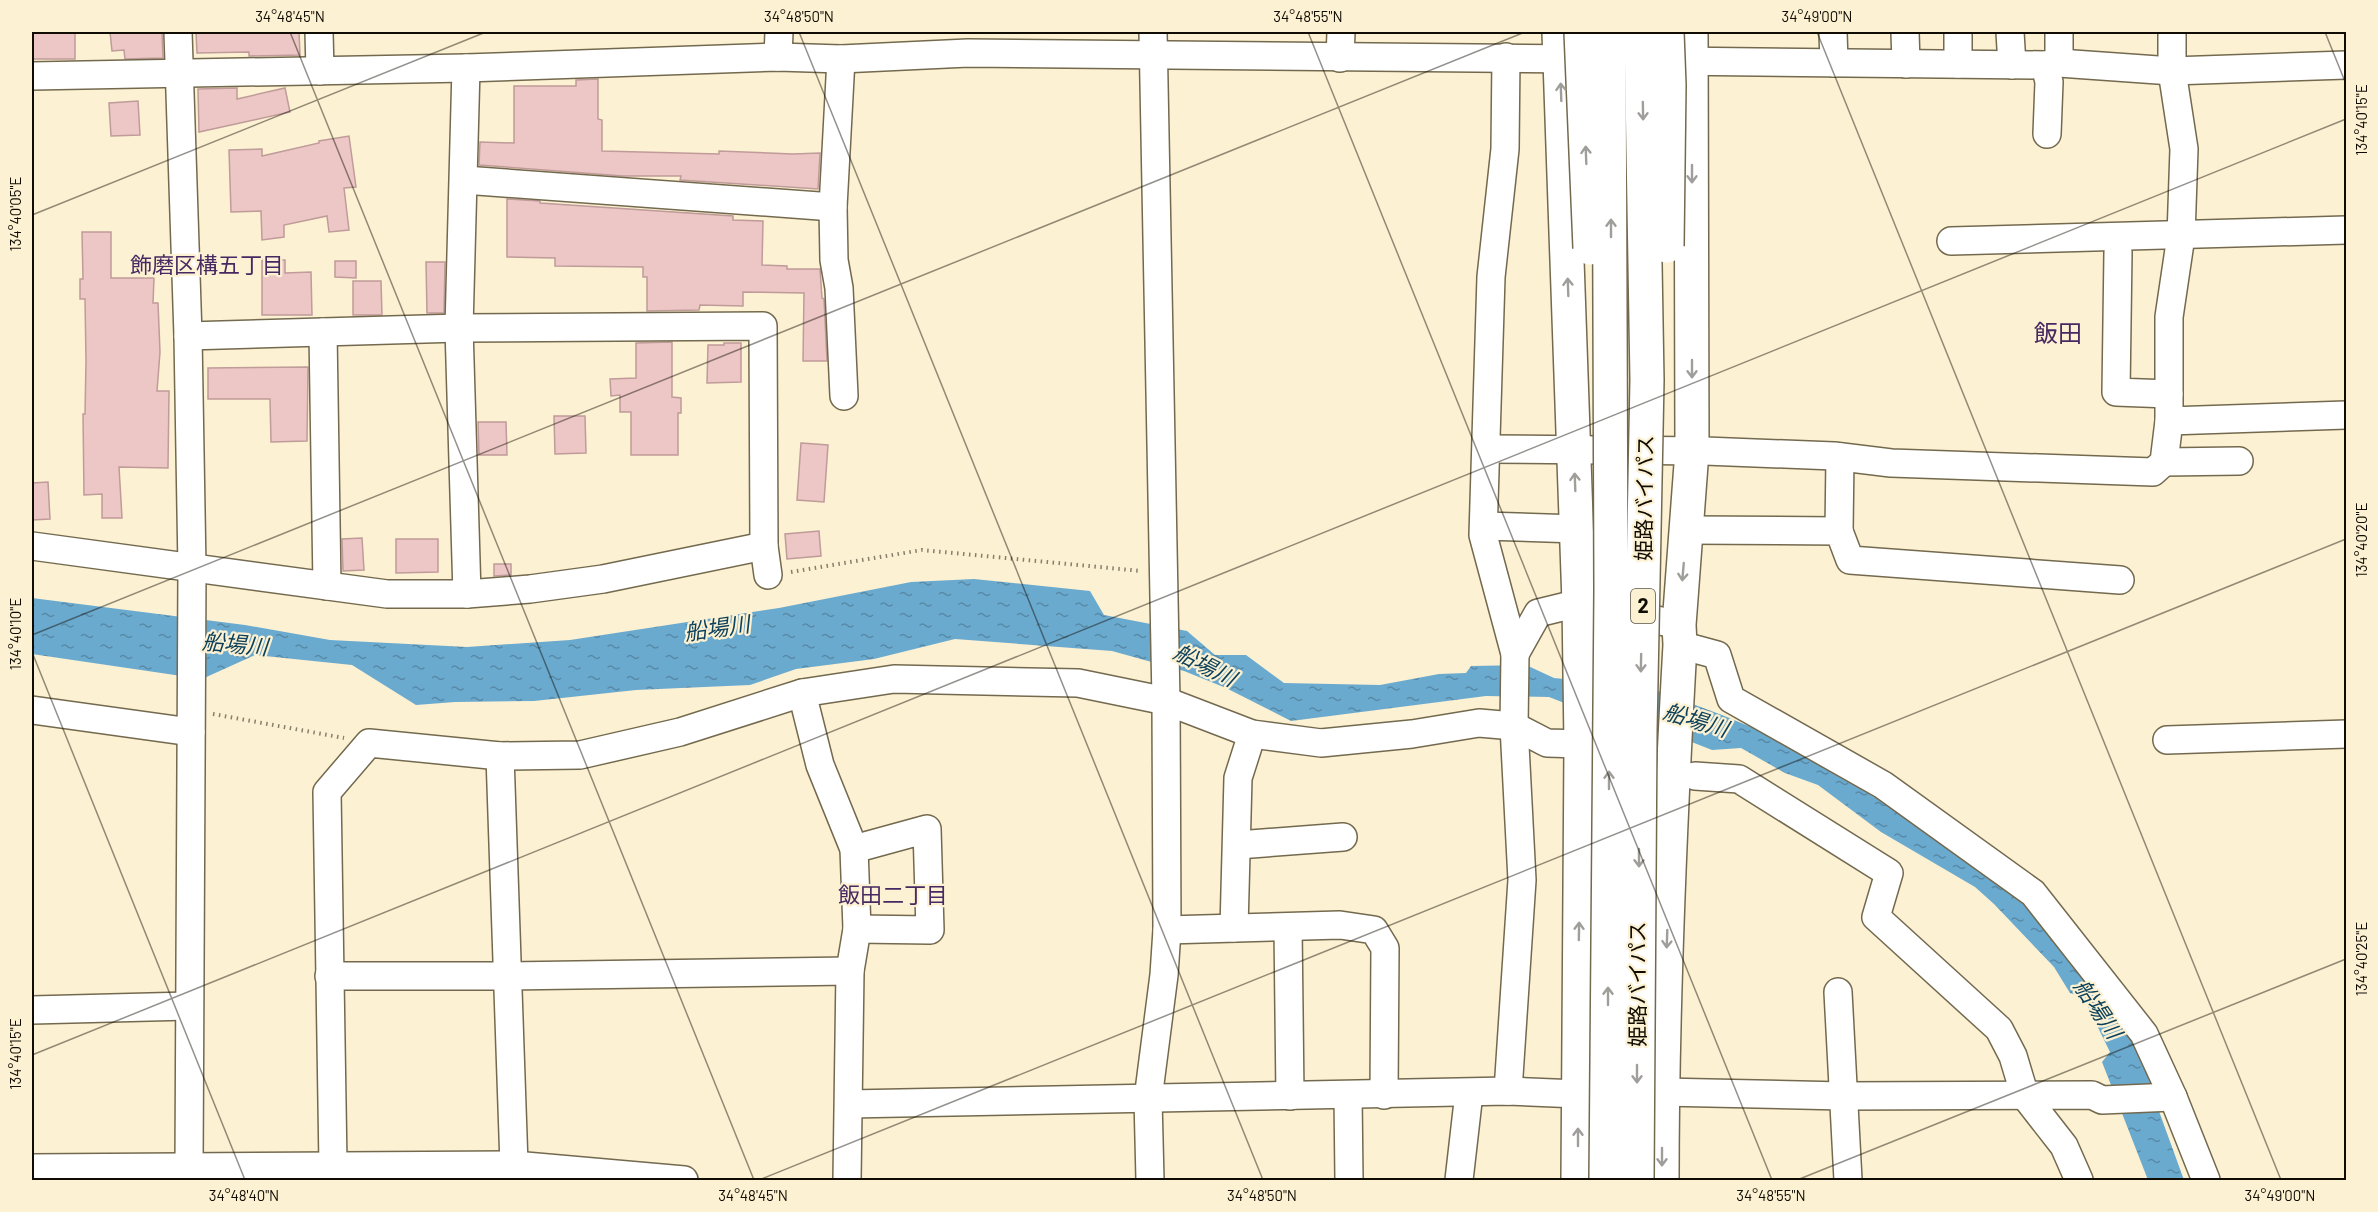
<svg xmlns="http://www.w3.org/2000/svg" width="2378" height="1212" font-family="Barlow,'Noto Sans JP',sans-serif">
  <defs>
    <pattern id="water-ripples" width="26" height="14" patternUnits="userSpaceOnUse" patternTransform="scale(1.5)"><rect width="26" height="14" fill="#6baacf"/><path d="M2 4q2-2 4 0t4 0M15 11q2-2 4 0t4 0" fill="none" stroke="#5789a6"/></pattern>
  </defs>
  <rect width="100%" height="100%" fill="#fcf1d2"/>
  <!-- water -->
  <polygon fill="url(#water-ripples)" points="974,579 1090,591 1104,615 1187,631 1215,655 1246,655 1284,683 1380,685 1439,674 1466,673 1471,666 1526,665 1554,678 1647,687 1722,715 1780,739 1975,859 2054,933 2126,1030 2147,1068 2160,1114 2184,1180 2148,1180 2102,1062 2110,1052 2083,997 2070,993 2054,967 1994,904 1975,887 1881,832 1818,785 1785,773 1741,748 1712,750 1656,728 1595,715 1549,697 1486,696 1291,721 1226,688 1184,671 1112,651 955,639 874,659 796,669 750,685 636,690 534,701 455,702 416,705 352,665 255,655 202,679 32,654 32,598 245,625 330,640 467,647 570,640 779,608 911,582"/>
  <!-- building -->
  <g fill="#edc7c5" stroke="#bf9b99" stroke-width="1.5">
    <rect x="32" y="32" width="43" height="27"/>
    <polygon points="110,32 162,32 163,58 125,59 124,50 112,51"/>
    <polygon points="196,32 299,32 300,55 249,56 249,52 197,53"/>
    <polygon points="598,79 598,119 602,120 602,151 719,154 719,151 793,154 820,153 818,189 680,180 681,176 623,176 479,165 480,142 514,143 514,86 576,86 576,80"/>
    <polygon points="237,88 237,99 285,88 290,112 199,132 198,89"/>
    <polygon points="138,101 140,135 111,136 109,103"/>
    <polygon points="349,136 356,187 344,188 349,230 329,232 327,216 284,225 284,237 262,240 261,211 231,212 229,150 262,149 262,156 319,143 319,141"/>
    <polygon points="507,199 540,201 540,203 733,216 733,220 763,221 762,265 787,266 787,269 820,269 822,298 824,299 827,361 803,361 804,293 743,292 743,306 700,305 699,310 647,311 647,277 643,277 643,267 555,266 555,258 507,257"/>
    <polygon points="82,232 111,232 111,278 154,278 153,303 158,303 160,352 157,391 169,391 168,468 119,467 122,518 102,518 102,494 84,495 83,414 85,414 86,361 85,299 80,299 80,279 83,279"/>
    <polygon points="262,260 285,260 285,273 311,272 312,315 262,315"/>
    <polygon points="335,261 356,261 356,278 335,277"/>
    <polygon points="426,262 445,262 444,313 427,313"/>
    <polygon points="353,281 381,281 382,315 353,315"/>
    <polygon points="672,342 672,397 681,398 681,413 678,413 678,455 631,455 631,412 620,412 620,395 611,396 610,379 636,378 636,343"/>
    <polygon points="724,343 741,343 741,382 707,383 708,345 724,345"/>
    <polygon points="308,367 307,441 271,442 270,399 208,399 208,368"/>
    <polygon points="554,416 585,416 586,453 555,454"/>
    <polygon points="478,422 506,422 507,455 479,455"/>
    <polygon points="801,443 828,445 824,502 797,500"/>
    <polygon points="48,482 50,519 32,520 32,483"/>
    <polygon points="819,531 821,556 787,559 785,534"/>
    <polygon points="362,538 364,570 343,571 342,539"/>
    <polygon points="396,539 438,539 438,572 396,573"/>
    <polygon points="494,564 511,564 511,575 494,576"/>
  </g>
  <g fill="none" stroke-linecap="round" stroke-linejoin="round">
    <!-- minor casing -->
    <g stroke="#73694e" stroke-width="30">
      <g id="minor">
        <polyline points="178,32 188,336 192,569 189,1166 192,1180"/>
        <polyline points="319,32 320,71"/>
        <polyline points="1833,32 1834,63"/>
        <polyline points="1905,32 1906,64"/>
        <polyline points="1958,32 1958,64"/>
        <polyline points="2010,32 2012,65"/>
        <polyline points="2059,32 2059,63"/>
        <polyline points="778,57 779,32"/>
        <polyline points="1506,57 1505,149 1491,277 1483,535 1515,654 1514,726 1522,880 1508,1091"/>
        <polyline points="1340,58 1341,32"/>
        <polyline points="1670,61 2045,65 2059,63 2172,71 2346,65"/>
        <polyline points="2045,65 2049,82 2047,134"/>
        <polyline points="466,68 459,328 467,594"/>
        <polyline points="32,76 466,68 778,57 841,59 968,53 1581,59"/>
        <polyline points="464,180 833,207 841,59"/>
        <polyline points="833,207 834,260 839,288 844,396"/>
        <polyline points="1951,241 2346,230"/>
        <polyline points="2118,252 2116,392 2169,394"/>
        <polyline points="323,332 327,586"/>
        <polyline points="188,336 459,328 763,326 764,546 768,575"/>
        <polyline points="2169,421 2346,415"/>
        <polyline points="1487,449 1705,451 1834,456 1891,463 2153,472 2164,462 2169,421 2169,317 2181,236 2184,149 2172,71 2172,32"/>
        <polyline points="2164,462 2239,461"/>
        <polyline points="1484,526 1577,529"/>
        <polyline points="1687,530 1839,531 1850,560 2120,580"/>
        <polyline points="1839,531 1840,457"/>
        <polyline points="32,546 387,594 467,594 530,589 603,579 764,546"/>
        <polyline points="1680,645 1717,655 1731,699 1883,785 2033,893 2144,1034 2173,1097 2206,1180"/>
        <polyline points="1515,654 1538,613 1579,603 1679,625"/>
        <polyline points="802,693 820,765 854,849 857,929 850,971 847,1180"/>
        <polyline points="32,710 191,732"/>
        <polyline points="2167,740 2346,734"/>
        <polyline points="500,756 514,1165 518,1180"/>
        <polyline points="1695,776 1739,779 1889,873 1876,917 1999,1029 2013,1056 2025,1096 2064,1146 2079,1180"/>
        <polyline points="1238,845 1343,837"/>
        <polyline points="854,849 927,829 930,930 857,929"/>
        <polyline points="1288,927 1290,1096"/>
        <polyline points="1234,928 1238,778 1252,734"/>
        <polyline points="1167,930 1340,925 1374,930 1385,948 1384,1095"/>
        <polyline points="329,976 507,976 850,971"/>
        <polyline points="1838,992 1848,1180"/>
        <polyline points="32,1010 189,1006"/>
        <polyline points="1662,1092 1843,1096 2092,1095 2102,1100 2173,1097"/>
        <polyline points="1348,1095 1349,1180"/>
        <polyline points="849,1104 1508,1091 1578,1094"/>
        <polyline points="333,1165 327,792 369,743 500,756 580,755 680,732 802,693 894,679 1078,683 1166,701 1252,734 1321,743 1412,734 1479,723 1514,726 1547,743 1581,744"/>
        <polyline points="32,1168 514,1165 684,1180"/>
        <polyline points="1150,1180 1148,1099 1164,975 1167,930 1166,701 1153,32"/>
        <polyline points="1459,1180 1469,1093"/>
      </g>
    </g>
    <!-- highway casing -->
    <g stroke="#73694e" stroke-width="36">
      <g id="highway">
        <polyline points="1559,32 1579,603 1581,744 1578,1180"/>
        <path d="M1662 1180C1662 1002 1670 823 1680 645L1679 625 1692 451 1691 32"/>
      </g>
    </g>
    <!-- path -->
    <g stroke="#867f6b" stroke-width="4" stroke-dasharray="1.5 4.5" stroke-linecap="butt">
      <polyline points="791,572 922,550 1141,571"/>
      <polyline points="213,714 344,738"/>
    </g>
    <!-- minor -->
    <use href="#minor" stroke="#fff" stroke-width="27"/>
    <!-- highway -->
    <use href="#highway" stroke="#fff" stroke-width="33"/>
    <!-- highway-bridge casing -->
    <g stroke="#73694e" stroke-width="36" stroke-linecap="butt">
      <g id="highway-bridge">
        <polyline points="1581,32 1590,248"/>
        <polyline points="1667,246 1669,85 1667,32"/>
        <polyline points="1606,1180 1611,591 1609,32"/>
        <polyline points="1637,1180 1640,730 1647,380 1641,32"/>
      </g>
    </g>
    <!-- highway-bridge -->
    <use href="#highway-bridge" stroke="#fff" stroke-width="33"/>
  </g>
  <!-- one-way arrows -->
  <defs><path id="oneway-shaft" d="M-6 0H5M1.5-3L5.5 0L1.5 3" fill="none" stroke-width="1.6" stroke-linecap="round" stroke-linejoin="round" transform="scale(1.5)"/></defs>
  <g stroke="#9f9e9a">
    <use href="#oneway-shaft" transform="translate(1561 92) rotate(-92)"/>
    <use href="#oneway-shaft" transform="translate(1643 111) rotate(89)"/>
    <use href="#oneway-shaft" transform="translate(1586 155) rotate(-92)"/>
    <use href="#oneway-shaft" transform="translate(1692 174) rotate(90)"/>
    <use href="#oneway-shaft" transform="translate(1611 228) rotate(-90)"/>
    <use href="#oneway-shaft" transform="translate(1568 287) rotate(-92)"/>
    <use href="#oneway-shaft" transform="translate(1692 369) rotate(90)"/>
    <use href="#oneway-shaft" transform="translate(1575 482) rotate(-92)"/>
    <use href="#oneway-shaft" transform="translate(1683 572) rotate(95)"/>
    <use href="#oneway-shaft" transform="translate(1641 663) rotate(91)"/>
    <use href="#oneway-shaft" transform="translate(1609 780) rotate(-90)"/>
    <use href="#oneway-shaft" transform="translate(1639 858) rotate(90)"/>
    <use href="#oneway-shaft" transform="translate(1579 931) rotate(-89)"/>
    <use href="#oneway-shaft" transform="translate(1667 939) rotate(92)"/>
    <use href="#oneway-shaft" transform="translate(1608 996) rotate(-90)"/>
    <use href="#oneway-shaft" transform="translate(1637 1074) rotate(90)"/>
    <use href="#oneway-shaft" transform="translate(1578 1137) rotate(-90)"/>
    <use href="#oneway-shaft" transform="translate(1662 1157) rotate(90)"/>
  </g>
  <!-- ticks -->
  <path fill="none" stroke="#100c03" stroke-width="1.5" stroke-opacity="0.45" d="M290 32 754 1180M799 32 1263 1180M1308 32 1772 1180M1817 32 2281 1180M2325 32 2346 84M32 215 486 32M32 635 1525 32M32 652 245 1180M32 1055 2346 119M759 1180 2346 539M1797 1180 2346 959"/>
  <g text-anchor="middle" stroke-width="4.5" stroke-linejoin="round" paint-order="stroke">
    <!-- shield labels -->
    <rect fill="#fcf1d2" stroke="#575141" stroke-width="1.5" x="1631" y="589" width="24" height="34" rx="4.5"/>
    <g font-size="20" font-weight="bold" fill="#100c03">
      <text x="1643" y="613">2</text>
    </g>
    <!-- street labels -->
    <g font-size="21" fill="#100c03" stroke="#fcf1d2">
      <text transform="translate(1645 498) rotate(-89)" y="7">姫路バイパス</text>
      <text transform="translate(1638 984) rotate(-90)" y="7">姫路バイパス</text>
    </g>
    <!-- neighbourhood labels -->
    <g font-size="22" fill="#462962" stroke="#fcf1d2">
      <text x="207" y="273">飾磨区構五丁目</text>
      <text x="893" y="903">飯田二丁目</text>
    </g>
    <!-- water labels -->
    <g font-size="22" font-style="italic" fill="#0d415b" stroke="#fcf1d2">
      <text transform="translate(717 628) rotate(-8)" y="8">船場川</text>
      <text transform="translate(235 644) rotate(5)" y="8">船場川</text>
      <text transform="translate(1205 665) rotate(27)" y="8">船場川</text>
      <text transform="translate(1696 720) rotate(17)" y="8">船場川</text>
      <text transform="translate(2098 1009) rotate(56)" y="8">船場川</text>
    </g>
    <!-- quarter labels -->
    <g font-size="24" fill="#462962" stroke="#fcf1d2">
      <text x="2058" y="342">飯田</text>
    </g>
  </g>
  <!-- border -->
  <rect width="2378" height="1212" fill="none" stroke="#fcf1d2" stroke-width="66"/>
  <rect x="33" y="33" width="2312" height="1146" fill="none" stroke="#100c03" stroke-width="2"/>
  <g font-size="15" text-anchor="middle" fill="#100c03">
    <text x="290" y="22">34°48'45"N</text>
    <text x="799" y="22">34°48'50"N</text>
    <text x="1308" y="22">34°48'55"N</text>
    <text x="1817" y="22">34°49'00"N</text>
    <text transform="translate(2362 120) rotate(-90)" y="5">134°40'15"E</text>
    <text transform="translate(16 214) rotate(-90)" y="5">134°40'05"E</text>
    <text transform="translate(2362 540) rotate(-90)" y="5">134°40'20"E</text>
    <text transform="translate(16 634) rotate(-90)" y="5">134°40'10"E</text>
    <text transform="translate(2362 959) rotate(-90)" y="5">134°40'25"E</text>
    <text transform="translate(16 1054) rotate(-90)" y="5">134°40'15"E</text>
    <text x="244" y="1201">34°48'40"N</text>
    <text x="753" y="1201">34°48'45"N</text>
    <text x="1262" y="1201">34°48'50"N</text>
    <text x="1771" y="1201">34°48'55"N</text>
    <text x="2280" y="1201">34°49'00"N</text>
  </g>
</svg>
